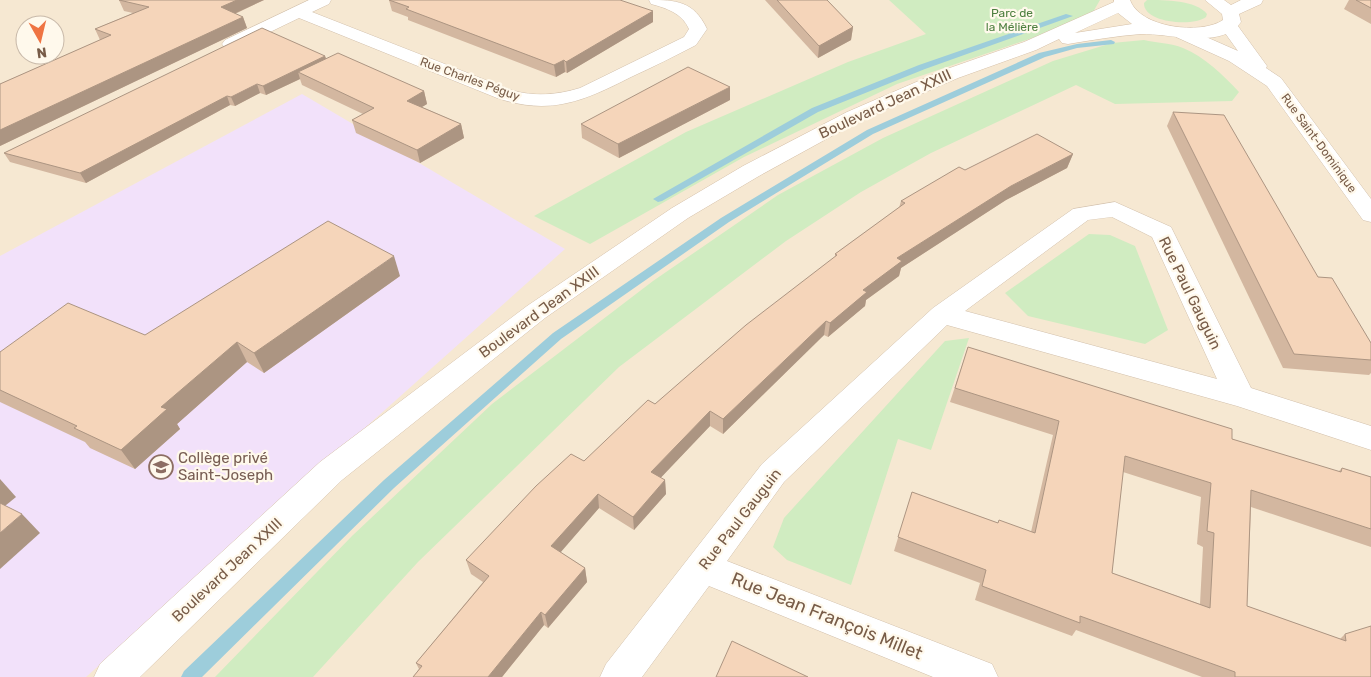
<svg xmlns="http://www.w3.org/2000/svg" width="1371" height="677" font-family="Rubik,sans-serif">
  <rect width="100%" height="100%" fill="#fef5e4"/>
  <!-- residential -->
  <path fill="#f6e8d2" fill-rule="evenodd" d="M0 0H1371V677H0ZM25 25H55V55H25Z"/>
  <!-- education -->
  <polygon fill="#f2e1fa" points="302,94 565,249 86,677 0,677 0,256"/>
  <!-- green -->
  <g fill="#d0ecc1">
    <polygon points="889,0 1100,0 1093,12 1035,37 897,84 744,157 590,244 534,216 686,132 848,62 926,34"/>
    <path d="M1147 0C1165 0 1196 0 1207 14L1206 17C1193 27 1143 23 1144 3Z"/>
    <path d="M1144 40C1156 43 1171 43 1183 48 1205 57 1223 75 1239 92L1232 101 1115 104 1076 85 931 153 861 192 786 241 619 367 418 562 313 677H215L352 536 492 404 653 281 778 195 883 138 1053 61 1112 43Z"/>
    <polygon points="1089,234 1110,235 1135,246 1168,330 1145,344 1028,316 1005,293"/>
    <polygon points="969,338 931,450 898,439 851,585 787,560 773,547 784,518 945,341"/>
  </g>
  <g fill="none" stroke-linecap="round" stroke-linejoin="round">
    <!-- stream -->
    <g fill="#9dcddb" fill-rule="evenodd">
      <polygon points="1066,14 1073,16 925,69 818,112 662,201 658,202 653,199 812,108 919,65"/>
      <polygon points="1111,40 1115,42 1114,44 1077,48 1045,57 873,134 729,222 561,339 394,488 202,677 181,677 184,671 384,480 553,333 721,218 867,130 1039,53 1077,44"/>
    </g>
    <!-- minor casing -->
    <g stroke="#d2c0ac" stroke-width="1">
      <g id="minor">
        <path d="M309 0H331L329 4 312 12 511 90C534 97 557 95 580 88L684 37 689 29C682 13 666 8 651 4L649 0C676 0 694 1 707 29L696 45C675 56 653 67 631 77 584 101 550 116 497 98L299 18 237 48 231 49 225 48 222 44 225 40Z"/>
        <polygon points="1229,21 1235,22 1267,66 1266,68 1281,78 1371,199 1371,222 1363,220 1267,86 1229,61 1176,37 1173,33 1176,29 1182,28 1188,29 1238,51 1220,26 1223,22"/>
        <path d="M1115 202 1171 227 1251 388 1371 426V450L1237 406 947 325 784 482 727 561 992 664 998 677H933L709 586 642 677H600L606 664 762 464 933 308 1073 209ZM1112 217 1152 237 1217 379 965 311 1088 220Z"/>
      </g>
    </g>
    <!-- secondary casing -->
    <g stroke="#d5c0a9" stroke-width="1">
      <path id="secondary" d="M1114 0H1130C1140 28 1201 35 1223 20L1222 14 1205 0H1224L1231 5 1241 0H1263L1261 4 1239 14 1241 22C1222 50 1169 33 1141 34 1116 36 1092 40 1068 44L1062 43 1059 39 1036 50 958 78 861 120 759 176 688 218 545 318 342 480 140 677H94L100 664 320 462 527 306 672 208 743 166 847 112 944 70 1024 42 1114 2ZM1118 13 1132 24 1075 33Z"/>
    </g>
    <!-- minor -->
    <use href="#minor" fill="#fff" fill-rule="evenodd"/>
    <!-- secondary -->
    <use href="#secondary" fill="#fff" fill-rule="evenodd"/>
  </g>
  <!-- wall -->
  <g fill="#d3b7a0" fill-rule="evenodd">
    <polygon points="119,0 264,0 235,14 243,17 247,28 0,146 0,84 100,40 95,29 133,13 124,11"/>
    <polygon points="389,0 653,22 567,73 565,72 556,77 408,20 408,17 392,11"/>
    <polygon points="765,0 827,0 853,27 851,40 818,58"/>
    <polygon points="1349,0 1371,0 1371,24 1344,9"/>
    <polygon points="325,56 326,58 424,91 427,104 422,107 461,124 464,138 420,163 356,133 352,120 363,114 302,85 300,79 266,95 260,93 235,106 230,105 86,183 10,162 4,153"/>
    <polygon points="730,100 619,158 582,138 581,124"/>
    <polygon points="1173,112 1318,277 1371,343 1371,373 1369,375 1283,368 1167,126"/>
    <polygon points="1073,154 1067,168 1006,200 901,268 899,276 866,300 865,306 828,337 824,335 723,434 710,426 660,478 665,480 666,494 634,530 599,508 560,552 585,568 587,582 548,628 544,625 502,677 413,677 419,669 416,663 483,582 471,574 466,560 584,461 655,404 835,257 835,254 899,208 901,201 965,170"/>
    <polygon points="400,276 264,373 247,362 177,424 180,429 135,469 90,448 85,442 0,402 0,352 145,335"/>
    <path d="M968 347 1232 439 1338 472 1342 468 1371 477V547L1251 507 1247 606 1340 639 1345 634 1371 677H1202L1076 630 1072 636 975 600 980 583 894 551 912 492 998 523 1031 532 1053 435 950 402ZM1123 472 1201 497 1197 544 1203 547 1200 604 1112 573Z"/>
  </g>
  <!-- shaded-wall -->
  <g fill="#ac9582">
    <polygon points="237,0 264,0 225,18 221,7"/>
    <polygon points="653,11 653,22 567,73 566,62"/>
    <polygon points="243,17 247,28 0,146 0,130"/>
    <polygon points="853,27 851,40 818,58 819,46"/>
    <polygon points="325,56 328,65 298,72 300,79 266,95 263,86"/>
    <polygon points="564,60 565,72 556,77 554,65"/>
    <polygon points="257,84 260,93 235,106 231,97"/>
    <polygon points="730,87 730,100 619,158 618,144"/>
    <polygon points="424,91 427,104 410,114 407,101"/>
    <polygon points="227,96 230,105 86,183 80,173"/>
    <polygon points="461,124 464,138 420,163 417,150"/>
    <polygon points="1073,154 1067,168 1006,200 901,268 899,276 866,300 865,306 828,337 830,323 863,290 897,258 1011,186"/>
    <polygon points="394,256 400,276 264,373 254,353"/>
    <polygon points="826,321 824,335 723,434 723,419"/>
    <polygon points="237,342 247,362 177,424 180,429 135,469 121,450 161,407"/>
    <polygon points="710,411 710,426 652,487 651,472"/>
    <polygon points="0,479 16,497 0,510"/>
    <polygon points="665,480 666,494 634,530 633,517"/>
    <polygon points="598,494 599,508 554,560 551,546"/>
    <polygon points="22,514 40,533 0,569 0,533"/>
    <polygon points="585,568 587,582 548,628 545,615"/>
    <polygon points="541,612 544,625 502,677 488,677"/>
  </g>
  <!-- building -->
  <g fill="#f5d5ba" stroke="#ac9582" fill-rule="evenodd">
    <polygon points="119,0 237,0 221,7 243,17 0,130 0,84 111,35 95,29 149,7"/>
    <polygon points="389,0 620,0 653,11 566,62 564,60 554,65 406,9 409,7"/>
    <polygon points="777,0 827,0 853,27 819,46"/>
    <polygon points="1356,0 1371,0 1371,8"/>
    <polygon points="262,28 325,56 263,86 257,84 231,97 227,96 80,173 4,153"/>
    <polygon points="338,53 424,91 407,101 461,124 417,150 352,120 374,108 298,72"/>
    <polygon points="688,67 730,87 618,144 581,124"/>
    <polygon points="1173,112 1224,115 1318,277 1332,278 1371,343 1371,360 1294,354"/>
    <polygon points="1037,134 1073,154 1011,186 897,258 902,261 863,290 867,292 830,323 826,321 723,419 710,411 651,472 665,480 633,517 598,494 551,546 585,568 545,615 541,612 488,677 413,677 422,666 416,663 489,576 466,560 536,486 571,454 584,461 648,400 655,404 746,325 837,255 835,254 905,203 901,201 959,167 965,170"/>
    <polygon points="328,221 394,256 254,353 237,342 161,407 167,409 121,450 74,428 77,426 0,390 0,352 68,303 145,335"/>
    <path d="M968 347 1232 429V439L1341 472 1342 468 1371 477V529L1251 490 1247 606 1346 641 1345 634 1371 626V677H1235V672L1080 616V623L982 586 986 570 898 537 912 492 998 523 999 520 1035 533 1059 421 955 388ZM1125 456 1211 483 1207 531 1214 533 1210 608 1112 573Z"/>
    <polygon points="0,503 22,514 0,533"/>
    <polygon points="732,641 808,677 716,677"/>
  </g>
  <!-- icons -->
  <defs>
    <g id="school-ring" transform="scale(1.25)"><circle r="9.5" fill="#fff9ec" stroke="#8d6e63" stroke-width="1.5"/><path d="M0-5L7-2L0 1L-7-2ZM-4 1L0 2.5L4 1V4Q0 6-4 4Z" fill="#8d6e63"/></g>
  </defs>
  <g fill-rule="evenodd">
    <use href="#school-ring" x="161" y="467"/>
  </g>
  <g text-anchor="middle" stroke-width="4.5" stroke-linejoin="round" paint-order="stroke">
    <!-- far-park labels -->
    <g font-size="12" fill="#4d7f3f" stroke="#fff9ec">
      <text x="1012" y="17">Parc de<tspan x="1012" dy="14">la Mélière</tspan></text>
    </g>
    <!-- far-street labels -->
    <g font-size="12" fill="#785c48" stroke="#fff9ec">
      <text transform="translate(470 79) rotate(20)" y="4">Rue Charles Péguy</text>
      <text transform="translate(1319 143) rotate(54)" y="4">Rue Saint-Dominique</text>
    </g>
    <!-- street labels -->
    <g font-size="15" fill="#785c48" stroke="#fff9ec">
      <text transform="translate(885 104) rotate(-25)" y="5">Boulevard Jean XXIII</text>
      <text transform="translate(1190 293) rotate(64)" y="5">Rue Paul Gauguin</text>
      <text transform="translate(539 312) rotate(-36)" y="5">Boulevard Jean XXIII</text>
      <text transform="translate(740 519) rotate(-52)" y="5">Rue Paul Gauguin</text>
      <text transform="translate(227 570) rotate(-43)" y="5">Boulevard Jean XXIII</text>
    </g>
    <!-- education labels -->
    <g font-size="15" fill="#785e54" stroke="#fff9ec" text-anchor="start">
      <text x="178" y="463">Collège privé<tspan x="178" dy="17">Saint-Joseph</tspan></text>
    </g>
    <!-- near-street labels -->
    <g font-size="18" fill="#785c48" stroke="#fff9ec">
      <text transform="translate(827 616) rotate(22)" y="6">Rue Jean François Millet</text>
    </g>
  </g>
  <!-- north arrow -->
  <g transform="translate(40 40) rotate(172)"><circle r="24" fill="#fff9ec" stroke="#c9baaa"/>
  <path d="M0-4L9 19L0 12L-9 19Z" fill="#ef7442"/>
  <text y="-8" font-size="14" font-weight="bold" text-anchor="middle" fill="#785c48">N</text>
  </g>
</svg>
